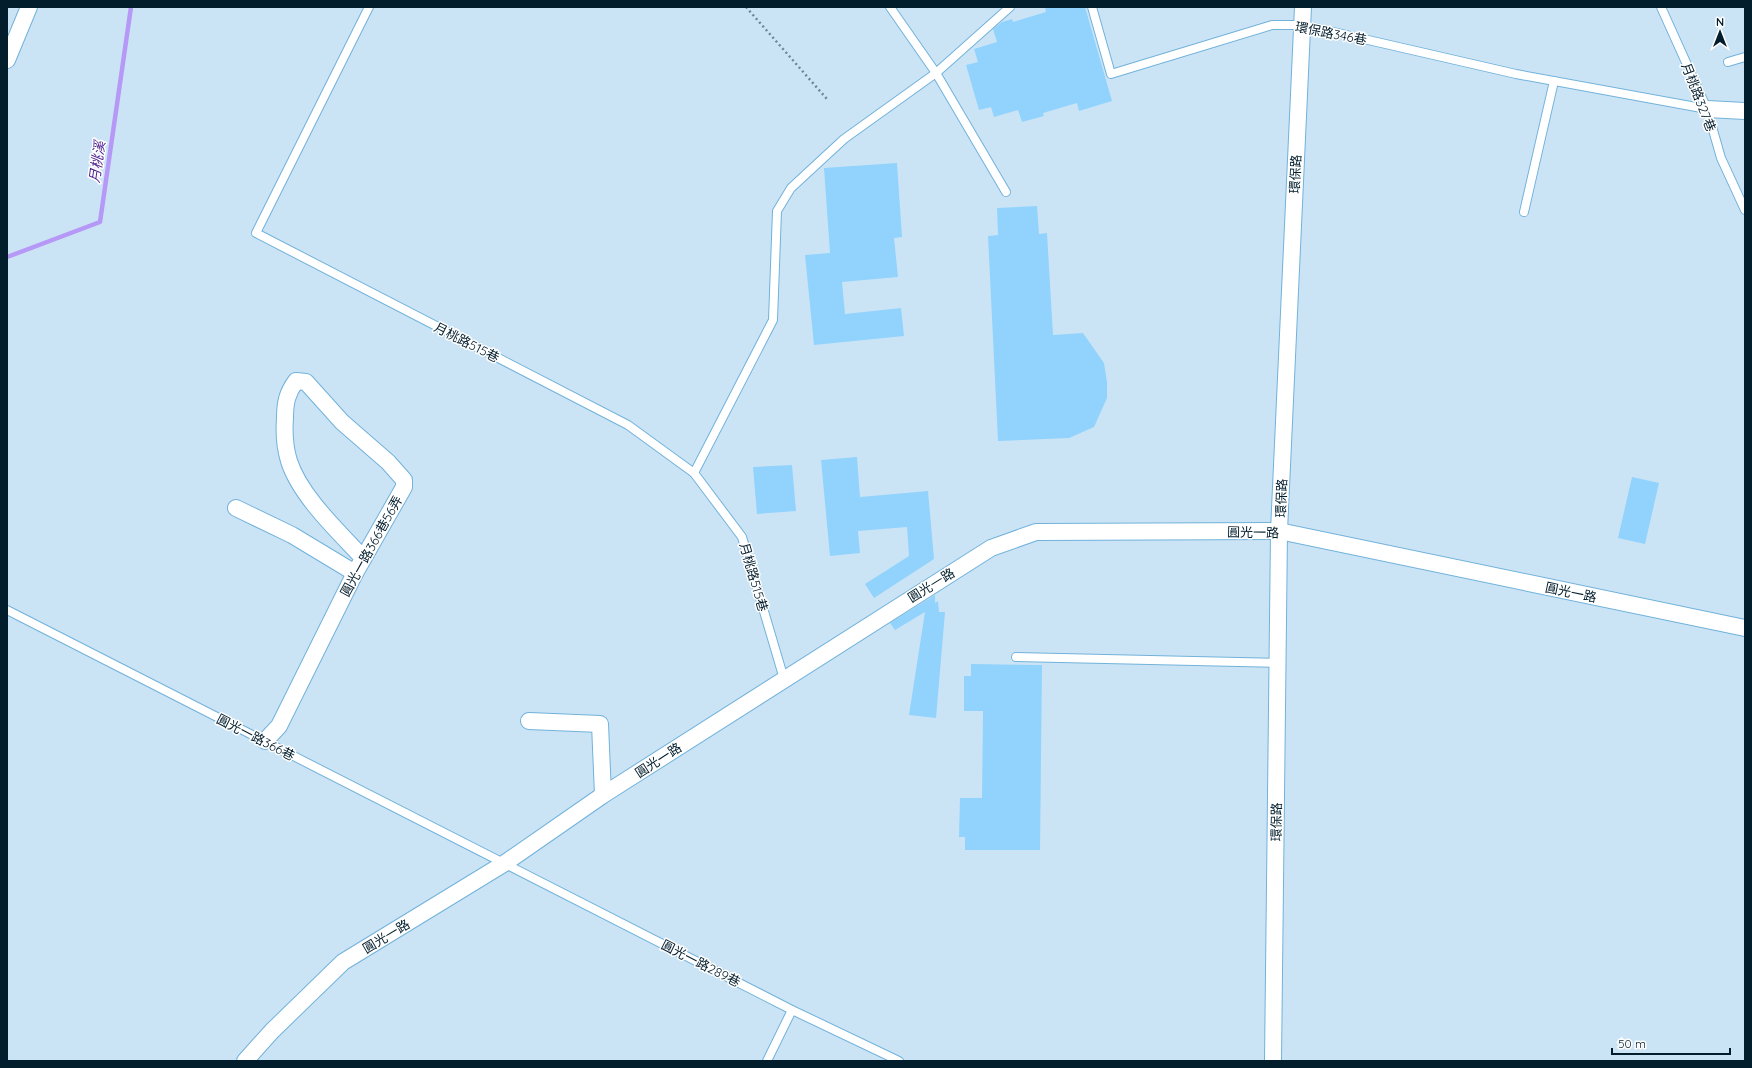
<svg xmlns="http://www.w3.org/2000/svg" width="1752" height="1068" font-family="Quicksand,'Noto Sans TC',sans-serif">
  <rect width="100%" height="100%" fill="#cbe4f5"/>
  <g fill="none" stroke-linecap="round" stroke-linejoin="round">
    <!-- stream -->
    <polyline stroke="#b698f7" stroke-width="4.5" points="7,257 100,222 131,7"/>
  </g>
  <!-- building -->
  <g fill="#91d3fd">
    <polygon points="1045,7 1085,7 1112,101 1079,111 1077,103 1043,113 1044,116 1022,122 1018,110 994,117 991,107 979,110 966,65 978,62 974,49 997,42 993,29 1002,22 1012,19 1013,22 1046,12"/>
    <polygon points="897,163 902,237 894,238 898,277 842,282 845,314 901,308 904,336 814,345 805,255 830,253 824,168"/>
    <polygon points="1037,206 1039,234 1047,233 1053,335 1083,333 1104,363 1107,382 1107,398 1094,427 1069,438 998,441 988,236 998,235 997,208"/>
    <polygon points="857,457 860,497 928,491 934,559 874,598 865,584 909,556 907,527 858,531 860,553 830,556 821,460"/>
    <polygon points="792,465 796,511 757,514 753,467"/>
    <polygon points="1632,477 1659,483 1645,544 1618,538"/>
    <polygon points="935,595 935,603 938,601 939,612 945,612 936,718 909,715 925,612 895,630 890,623"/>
    <polygon points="971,664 1042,665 1040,850 965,850 965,837 959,837 960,798 982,798 983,711 964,711 964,676 971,676"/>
  </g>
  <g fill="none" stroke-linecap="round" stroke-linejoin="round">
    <!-- service casing -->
    <g stroke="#71b2db" stroke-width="10">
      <g id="service">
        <polyline points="369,7 256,233 628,425 694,473 742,537 784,679"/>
        <polyline points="890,7 936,73 1006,192"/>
        <polyline points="1092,7 1111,74 1272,25 1303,25 1516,74 1707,109"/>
        <polyline points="1661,7 1707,109 1721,158 1745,210"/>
        <polyline points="1728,62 1745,57"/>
        <polyline points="1524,212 1554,81"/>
        <polyline points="694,473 773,320 777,211 791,188 844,139 936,73 1010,7"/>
        <polyline points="7,610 792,1010 899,1061"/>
        <polyline points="1016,657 1278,663"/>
        <polyline points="767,1061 792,1010"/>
      </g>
    </g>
    <!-- minor casing -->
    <g stroke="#71b2db" stroke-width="18">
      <g id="minor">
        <polyline points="7,60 29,7"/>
        <polyline points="1707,109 1745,111"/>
        <polyline points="236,508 292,535 355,573"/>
        <polyline points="529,721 600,724 603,795"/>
        <path d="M265 741 279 726 355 573 404 487V480L388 462 342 422 306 382 296 381C287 393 285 403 285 418 284 431 285 448 289 461 300 496 339 532 363 558"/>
        <polyline points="245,1061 272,1031 343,962 505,863 603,795 991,548 1036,532 1279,531 1745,628"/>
        <polyline points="1273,1061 1279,531 1303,7"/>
      </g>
    </g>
    <!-- path -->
    <polyline stroke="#6c8696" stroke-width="2.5" stroke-dasharray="2 3" stroke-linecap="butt" points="746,7 827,99"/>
    <!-- service -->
    <use href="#service" stroke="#fff" stroke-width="8"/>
    <!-- minor -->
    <use href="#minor" stroke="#fff" stroke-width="16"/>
  </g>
  <g text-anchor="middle" stroke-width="3" stroke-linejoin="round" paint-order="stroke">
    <!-- street labels -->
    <g font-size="13" fill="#021d2c" stroke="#fff">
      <text transform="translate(1331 33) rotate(11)" y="5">環保路346巷</text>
      <text transform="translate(1699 97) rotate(69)" y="5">月桃路327巷</text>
      <text transform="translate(1295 174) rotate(-87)" y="5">環保路</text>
      <text transform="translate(467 342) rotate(27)" y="5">月桃路515巷</text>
      <text transform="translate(1281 498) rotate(-88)" y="5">環保路</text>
      <text transform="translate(1253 532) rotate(1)" y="5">圓光一路</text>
      <text transform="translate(371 546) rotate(-61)" y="5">圓光一路366巷56弄</text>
      <text transform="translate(754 577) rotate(74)" y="5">月桃路515巷</text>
      <text transform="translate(931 585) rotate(-32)" y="5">圓光一路</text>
      <text transform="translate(1571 592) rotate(12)" y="5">圓光一路</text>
      <text transform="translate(256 737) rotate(27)" y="5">圓光一路366巷</text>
      <text transform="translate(658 760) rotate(-33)" y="5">圓光一路</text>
      <text transform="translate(1276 822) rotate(-89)" y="5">環保路</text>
      <text transform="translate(386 936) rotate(-31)" y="5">圓光一路</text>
      <text transform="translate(701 963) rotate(27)" y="5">圓光一路289巷</text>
    </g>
    <!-- water labels -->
    <g font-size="14" font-style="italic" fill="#522490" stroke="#fff">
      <text transform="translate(97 162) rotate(-82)" y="5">月桃溪</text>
    </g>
  </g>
  <!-- border -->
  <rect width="1752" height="1068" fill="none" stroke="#021d2c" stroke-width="16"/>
  <!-- north arrow -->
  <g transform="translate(1720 32)" stroke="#ffffff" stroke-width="3" paint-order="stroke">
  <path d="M0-3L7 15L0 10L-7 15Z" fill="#021d2c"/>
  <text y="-6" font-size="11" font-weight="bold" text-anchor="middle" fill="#021d2c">N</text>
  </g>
  <!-- scale -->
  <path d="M1612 1048v6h118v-6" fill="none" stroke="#021d2c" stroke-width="2"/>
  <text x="1618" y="1048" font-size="12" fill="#021d2c" stroke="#ffffff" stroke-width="3" paint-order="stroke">50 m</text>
</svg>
